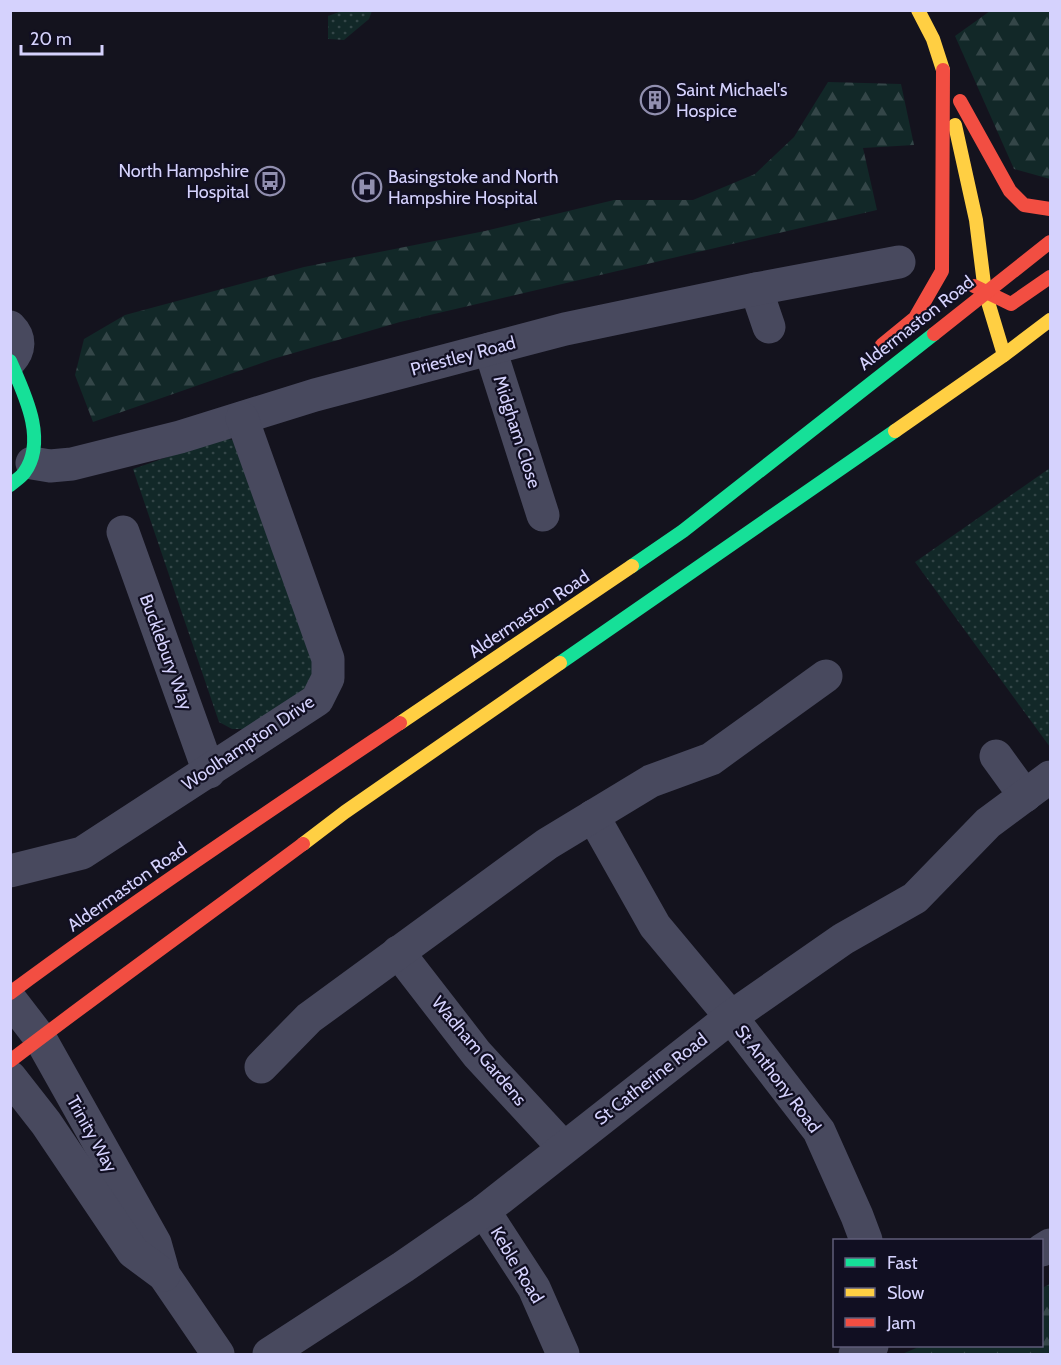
<svg xmlns="http://www.w3.org/2000/svg" width="1061" height="1365" font-family="Cabin,sans-serif">
  <defs>
    <pattern id="grass-dots" width="8" height="8" patternUnits="userSpaceOnUse" patternTransform="scale(1.5)"><rect width="8" height="8" fill="#122828"/><path d="M2 2h.1M6 6h.1" fill="none" stroke="#344648" stroke-width="1.8" stroke-linecap="round"/></pattern>
    <pattern id="forest-firs" width="22" height="20" patternUnits="userSpaceOnUse" patternTransform="scale(1.5)"><rect width="22" height="20" fill="#122828"/><path d="M5 1l3.5 6h-7zM16 11l3.5 6h-7z" fill="#344648"/></pattern>
  </defs>
  <rect width="100%" height="100%" fill="#14131e"/>
  <!-- grass -->
  <g fill="url(#grass-dots)">
    <polygon points="342,11 372,11 369,19 344,40 328,39 328,16"/>
    <polygon points="222,438 239,441 317,666 313,684 247,729 232,729 219,722 133,469"/>
    <polygon points="1050,468 1050,747 915,562"/>
  </g>
  <!-- forest -->
  <g fill="url(#forest-firs)">
    <polygon points="990,11 1050,11 1050,179 1014,169 955,36"/>
    <polygon points="828,82 901,84 914,145 863,148 877,210 400,322 273,359 93,422 75,375 84,339 125,315 304,267 485,231 614,200 693,200 755,174 794,137"/>
    <polygon points="1050,1284 1050,1354 902,1354 921,1346 1042,1346 1042,1288"/>
  </g>
  <g fill="none" stroke-linecap="round" stroke-linejoin="round">
    <!-- street -->
    <g stroke="#48495e" stroke-width="33">
      <polyline points="756,289 769,327"/>
      <path d="M10 327C21 338 20 350 10 361"/>
      <polyline points="490,349 543,515"/>
      <polyline points="32,463 50,466 72,464 180,437 315,395 565,329 756,289 899,262"/>
      <polyline points="123,532 209,772"/>
      <polyline points="996,756 1025,796"/>
      <polyline points="593,816 655,926 731,1017 819,1131 857,1216 866,1240"/>
      <polyline points="10,871 82,853 317,700 328,678 328,659 242,418"/>
      <polyline points="398,952 477,1054 563,1147"/>
      <polyline points="10,999 40,1038 155,1243 164,1275 218,1354"/>
      <polyline points="261,1067 309,1018 547,844 651,781 711,759 826,676"/>
      <polyline points="10,1077 46,1123 133,1252 164,1275"/>
      <polyline points="484,1211 534,1288 563,1354"/>
      <polyline points="1042,1250 1050,1245"/>
      <polyline points="269,1354 403,1267 484,1211 731,1017 843,939 915,898 988,823 1050,777"/>
      <polyline points="855,1354 872,1346"/>
    </g>
    <!-- fast -->
    <g stroke="#16e098" stroke-width="14">
      <path d="M10 361C24 393 48 440 24 473 21 477 15 481 10 485"/>
      <polyline points="632,566 683,531 934,334"/>
      <polyline points="560,663 895,431"/>
    </g>
    <!-- slow -->
    <g stroke="#ffcf43" stroke-width="14">
      <polyline points="918,10 933,39 943,70"/>
      <polyline points="955,125 976,220 985,292 1004,355"/>
      <polyline points="895,431 1004,355 1050,320"/>
      <polyline points="400,723 632,566"/>
      <polyline points="303,844 345,812 560,663"/>
    </g>
    <!-- jam -->
    <g stroke="#f24e42" stroke-width="14">
      <polyline points="960,101 1010,191 1024,205 1050,209"/>
      <polyline points="974,286 1011,304 1050,277"/>
      <polyline points="934,334 1050,242"/>
      <polyline points="882,345 915,318 942,271 943,70"/>
      <path d="M10 993C137 899 269 811 400 723"/>
      <path d="M10 1061C107 987 205 917 303 844"/>
    </g>
  </g>
  <!-- icons -->
  <defs>
    <g id="building-ring" transform="scale(1.5)"><circle r="9.5" fill="#110f22" stroke="#918faf" stroke-width="1.5"/><path d="M-4-6H4V6H1V3H-1V6H-4ZM-2.5-4.3h1.7v1.8h-1.7ZM.8-4.3h1.7v1.8H.8ZM-2.5-1h1.7V.8h-1.7ZM.8-1h1.7V.8H.8Z" fill="#918faf"/></g>
    <g id="bus-ring" transform="scale(1.5)"><circle r="9.5" fill="#110f22" stroke="#918faf" stroke-width="1.5"/><path d="M-5-6H5V4H4V6H2V4H-2V6H-4V4H-5ZM-3.5-4V0h7V-4ZM-3.5 1.2v1.5H-2V1.2ZM2 1.2v1.5H3.5V1.2Z" fill="#918faf"/></g>
    <g id="hospital-ring" transform="scale(1.5)"><circle r="9.5" fill="#110f22" stroke="#918faf" stroke-width="1.5"/><path d="M-5-5h3v3.5h4V-5h3V5h-3V1.5h-4V5h-3Z" fill="#918faf"/></g>
  </defs>
  <g fill-rule="evenodd">
    <use href="#building-ring" x="655" y="100"/>
    <use href="#bus-ring" x="270" y="181"/>
    <use href="#hospital-ring" x="367" y="187"/>
  </g>
  <g text-anchor="middle" stroke-width="4.5" stroke-linejoin="round" paint-order="stroke">
    <!-- poi labels -->
    <g font-size="18" fill="#d5d2fd" stroke="#110f22" text-anchor="start">
      <text x="676" y="96">Saint Michael's<tspan x="676" dy="21">Hospice</tspan></text>
      <text x="249" y="177" text-anchor="end">North Hampshire<tspan x="249" dy="21">Hospital</tspan></text>
      <text x="388" y="183">Basingstoke and North<tspan x="388" dy="21">Hampshire Hospital</tspan></text>
    </g>
    <!-- street labels -->
    <g font-size="18" fill="#d5d2fd" stroke="#110f22">
      <text transform="translate(916 323) rotate(-38)" y="6">Aldermaston Road</text>
      <text transform="translate(463 356) rotate(-15)" y="6">Priestley Road</text>
      <text transform="translate(517 432) rotate(72)" y="6">Midgham Close</text>
      <text transform="translate(529 614) rotate(-34)" y="6">Aldermaston Road</text>
      <text transform="translate(166 652) rotate(70)" y="6">Bucklebury Way</text>
      <text transform="translate(248 743) rotate(-34)" y="6">Woolhampton Drive</text>
      <text transform="translate(127 887) rotate(-35)" y="6">Aldermaston Road</text>
      <text transform="translate(479 1051) rotate(50)" y="6">Wadham Gardens</text>
      <text transform="translate(651 1079) rotate(-38)" y="6">St Catherine Road</text>
      <text transform="translate(778 1079) rotate(53)" y="6">St Anthony Road</text>
      <text transform="translate(92 1134) rotate(61)" y="6">Trinity Way</text>
      <text transform="translate(517 1265) rotate(59)" y="6">Keble Road</text>
    </g>
  </g>
  <!-- border -->
  <rect width="1061" height="1365" fill="none" stroke="#d5d2fd" stroke-width="24"/>
  <!-- legend -->
  <rect x="833" y="1239" width="210" height="108" fill="#110f22" stroke="#5f5d7a" stroke-width="1.5"/>
  <rect x="845" y="1258" width="30" height="9" fill="#16e098" stroke="#5f5d7a" stroke-width="1.5"/>
  <text x="887" y="1269" font-size="18" fill="#d5d2fd">Fast</text>
  <rect x="845" y="1288" width="30" height="9" fill="#ffcf43" stroke="#5f5d7a" stroke-width="1.5"/>
  <text x="887" y="1299" font-size="18" fill="#d5d2fd">Slow</text>
  <rect x="845" y="1318" width="30" height="9" fill="#f24e42" stroke="#5f5d7a" stroke-width="1.5"/>
  <text x="887" y="1329" font-size="18" fill="#d5d2fd">Jam</text>
  <!-- scale -->
  <path d="M21 45v9h81v-9" fill="none" stroke="#d5d2fd" stroke-width="3"/>
  <text x="30" y="45" font-size="18" fill="#d5d2fd" stroke="#110f22" stroke-width="4.5" paint-order="stroke">20 m</text>
</svg>
